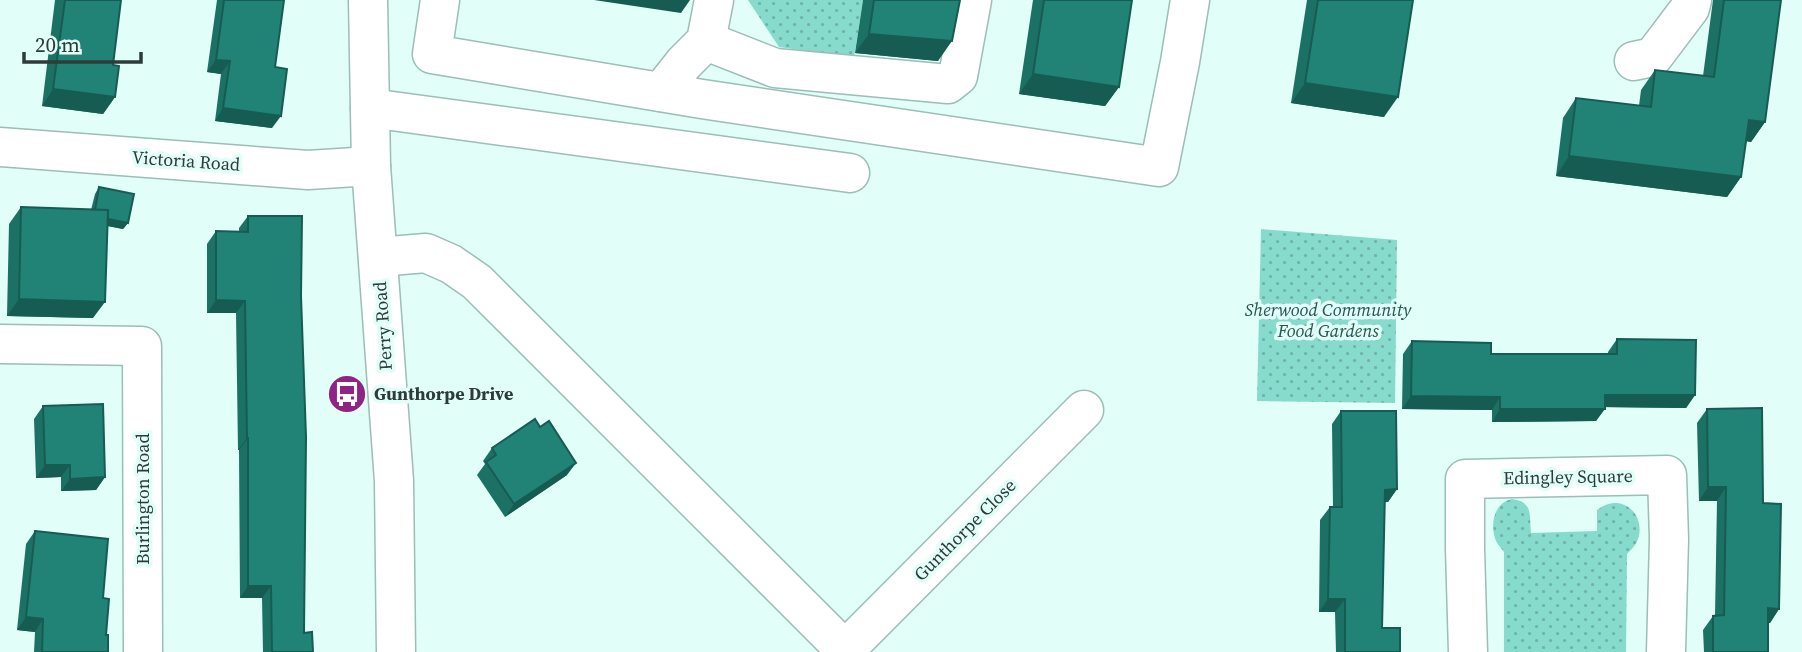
<svg xmlns="http://www.w3.org/2000/svg" width="1802" height="652" font-family="'Source Serif 4',serif">
  <defs>
    <pattern id="green-dots" width="8" height="8" patternUnits="userSpaceOnUse" patternTransform="scale(1.75)"><rect width="8" height="8" fill="#86dbcd"/><path d="M2 2h.1M6 6h.1" fill="none" stroke="#6eb3a7" stroke-width="1.8" stroke-linecap="round"/></pattern>
  </defs>
  <rect width="100%" height="100%" fill="#e1fef8"/>
  <!-- green -->
  <g fill="url(#green-dots)">
    <polygon points="748,0 863,0 854,58 779,47"/>
    <polygon points="1261,229 1397,240 1395,403 1257,401"/>
    <path d="M1512 499C1534 502 1529 516 1531 533L1597 531V510C1619 492 1644 511 1639 536 1637 544 1632 549 1627 554L1626 652H1504V552C1502 549 1499 546 1497 543 1489 527 1493 503 1512 499Z"/>
  </g>
  <g fill="none" stroke-linecap="round" stroke-linejoin="round">
    <!-- minor casing -->
    <g stroke="#9bbeb7" stroke-width="41">
      <g id="minor">
        <polyline points="368,0 371,166 394,481 396,652"/>
        <polyline points="440,0 432,54 702,99 1159,167 1180,62 1190,0"/>
        <polyline points="706,41 775,68 948,84 958,76 972,0"/>
        <polyline points="1634,61 1653,57 1690,8 1692,0"/>
        <polyline points="661,92 684,63 706,41 714,0"/>
        <polyline points="370,108 850,173"/>
        <polyline points="0,147 308,170 371,166"/>
        <polyline points="378,257 426,253 451,264 477,282 847,652"/>
        <polyline points="0,344 142,346 143,652"/>
        <polyline points="845,650 1084,410"/>
        <polyline points="1468,652 1465,549 1465,479 1667,475 1669,539 1666,652"/>
      </g>
    </g>
    <!-- minor -->
    <use href="#minor" stroke="#fff" stroke-width="38"/>
  </g>
  <!-- wall -->
  <g fill="#1c7165">
    <polygon points="55,0 121,0 113,65 115,97 103,114 42,106"/>
    <polygon points="217,0 284,0 275,67 272,128 215,121 221,74 207,72"/>
    <polygon points="863,0 960,0 938,61 855,53"/>
    <polygon points="1033,0 1132,0 1119,87 1105,106 1019,94"/>
    <polygon points="1307,0 1413,0 1384,117 1291,103"/>
    <polygon points="1713,0 1781,0 1765,122 1751,142 1746,141 1741,177 1727,197 1556,176 1563,118 1576,98 1639,106 1641,90 1655,70 1703,76"/>
    <polygon points="99,187 128,223 123,229 107,226 93,318 7,316 9,224 21,207 91,210 95,194"/>
    <polygon points="248,216 301,296 304,633 313,652 263,652 262,598 240,598 239,450 238,450 236,313 207,313 207,244 216,231 239,231 239,228"/>
    <polygon points="1617,339 1695,395 1686,408 1605,407 1596,421 1492,422 1492,410 1402,409 1403,354 1412,341 1491,354 1608,354 1608,352"/>
    <polygon points="43,406 105,477 96,490 61,491 61,477 36,478 34,419"/>
    <polygon points="1707,409 1763,503 1779,609 1770,623 1768,623 1768,652 1704,652 1703,630 1713,616 1715,616 1717,501 1699,501 1697,423"/>
    <polygon points="1341,411 1397,489 1388,502 1384,502 1382,628 1400,652 1336,652 1335,612 1319,612 1320,520 1330,507 1333,507 1332,424"/>
    <polygon points="492,448 567,475 505,517 477,475 485,464 483,461"/>
    <polygon points="35,531 103,598 108,652 34,652 35,632 17,630 26,544"/>
  </g>
  <!-- shaded-wall -->
  <g fill="#175c53">
    <polygon points="594,0 690,0 681,13"/>
    <polygon points="869,34 952,41 938,61 855,53"/>
    <polygon points="216,60 230,61 221,74 207,72"/>
    <polygon points="1033,74 1119,87 1105,106 1019,94"/>
    <polygon points="1305,83 1398,97 1384,117 1291,103"/>
    <polygon points="53,89 115,97 103,114 42,106"/>
    <polygon points="223,108 281,116 272,128 215,121"/>
    <polygon points="1749,120 1765,122 1751,142 1735,139"/>
    <polygon points="1569,156 1741,177 1727,197 1556,176"/>
    <polygon points="94,216 128,223 123,229 89,222"/>
    <polygon points="19,299 105,302 93,318 7,316"/>
    <polygon points="216,300 245,301 236,313 207,313"/>
    <polygon points="1605,395 1695,395 1686,408 1596,407"/>
    <polygon points="1411,396 1500,397 1492,410 1402,409"/>
    <polygon points="1500,409 1605,409 1596,421 1492,422"/>
    <polygon points="247,438 248,438 239,450 238,450"/>
    <polygon points="576,463 567,475 505,517 514,504"/>
    <polygon points="45,465 70,465 61,477 36,478"/>
    <polygon points="105,477 96,490 61,491 70,479"/>
    <polygon points="1708,487 1726,487 1717,501 1699,501"/>
    <polygon points="1397,489 1388,502 1375,503 1385,490"/>
    <polygon points="248,586 271,586 262,598 240,598"/>
    <polygon points="1328,599 1345,599 1335,612 1319,612"/>
    <polygon points="1768,608 1779,609 1770,623 1758,622"/>
    <polygon points="26,617 43,619 35,632 17,630"/>
  </g>
  <!-- building -->
  <g fill="#218376" stroke="#175c53" stroke-width="2">
    <polygon points="65,0 121,0 113,65 119,66 115,97 53,89"/>
    <polygon points="224,0 284,0 275,67 287,69 281,116 223,108 230,61 216,60"/>
    <polygon points="874,0 960,0 952,41 869,34"/>
    <polygon points="1044,0 1132,0 1119,87 1033,74"/>
    <polygon points="1318,0 1413,0 1398,97 1305,83"/>
    <polygon points="1724,0 1781,0 1765,122 1749,120 1741,177 1569,156 1576,98 1651,107 1655,70 1714,77"/>
    <polygon points="99,187 134,194 128,223 108,219 108,210 95,210"/>
    <polygon points="21,207 108,210 105,302 19,299"/>
    <polygon points="248,216 302,216 301,296 306,437 304,633 312,632 313,652 272,652 271,586 248,586 248,438 247,438 245,301 216,300 216,231 248,232"/>
    <polygon points="1617,339 1696,340 1695,395 1605,395 1605,409 1500,409 1500,397 1411,396 1412,341 1491,343 1491,354 1617,354"/>
    <polygon points="103,404 105,477 70,479 70,465 45,465 43,406"/>
    <polygon points="1762,408 1763,503 1781,504 1779,609 1768,608 1768,652 1713,652 1713,616 1724,615 1726,487 1708,487 1707,409"/>
    <polygon points="1341,411 1396,411 1397,489 1385,490 1382,628 1400,628 1400,652 1345,652 1345,599 1328,599 1330,507 1342,507"/>
    <polygon points="535,419 540,427 549,421 576,463 514,504 486,462 496,455 492,448"/>
    <polygon points="35,531 108,539 103,598 109,599 106,635 108,635 108,652 42,652 43,619 26,617"/>
  </g>
  <!-- icons -->
  <defs>
    <g id="bus-disc" transform="scale(2.0125)"><circle r="9.5" fill="#8f2386" stroke="#e1fef8"/><path d="M-5-6H5V4H4V6H2V4H-2V6H-4V4H-5ZM-3.5-4V0h7V-4ZM-3.5 1.2v1.5H-2V1.2ZM2 1.2v1.5H3.5V1.2Z" fill="#fff"/></g>
  </defs>
  <g fill-rule="evenodd">
    <use href="#bus-disc" x="347" y="394"/>
  </g>
  <g text-anchor="middle" stroke-width="7" stroke-linejoin="round" paint-order="stroke">
    <!-- street labels -->
    <g font-size="18" fill="#2d3c39" stroke="#e1fef8">
      <text transform="translate(186 161) rotate(4)" y="6">Victoria Road</text>
      <text transform="translate(383 326) rotate(-94)" y="6">Perry Road</text>
      <text transform="translate(1568 477) rotate(-1)" y="6">Edingley Square</text>
      <text transform="translate(143 499) rotate(-90)" y="6">Burlington Road</text>
      <text transform="translate(965 530) rotate(-45)" y="6">Gunthorpe Close</text>
    </g>
    <!-- park labels -->
    <g font-size="18" font-style="italic" fill="#24574f" stroke="#e1fef8">
      <text x="1328" y="316">Sherwood Community<tspan x="1328" dy="21">Food Gardens</tspan></text>
    </g>
    <!-- poi labels -->
    <g font-size="18" font-weight="bold" fill="#2d3c39" stroke="#e1fef8" text-anchor="start">
      <text x="374" y="400">Gunthorpe Drive</text>
    </g>
  </g>
  <!-- scale -->
  <path d="M24 52v10h117v-10" fill="none" stroke="#2d3c39" stroke-width="3.5"/>
  <text x="35" y="52" font-size="21" fill="#2d3c39" stroke="#e1fef8" stroke-width="5" paint-order="stroke">20 m</text>
</svg>
